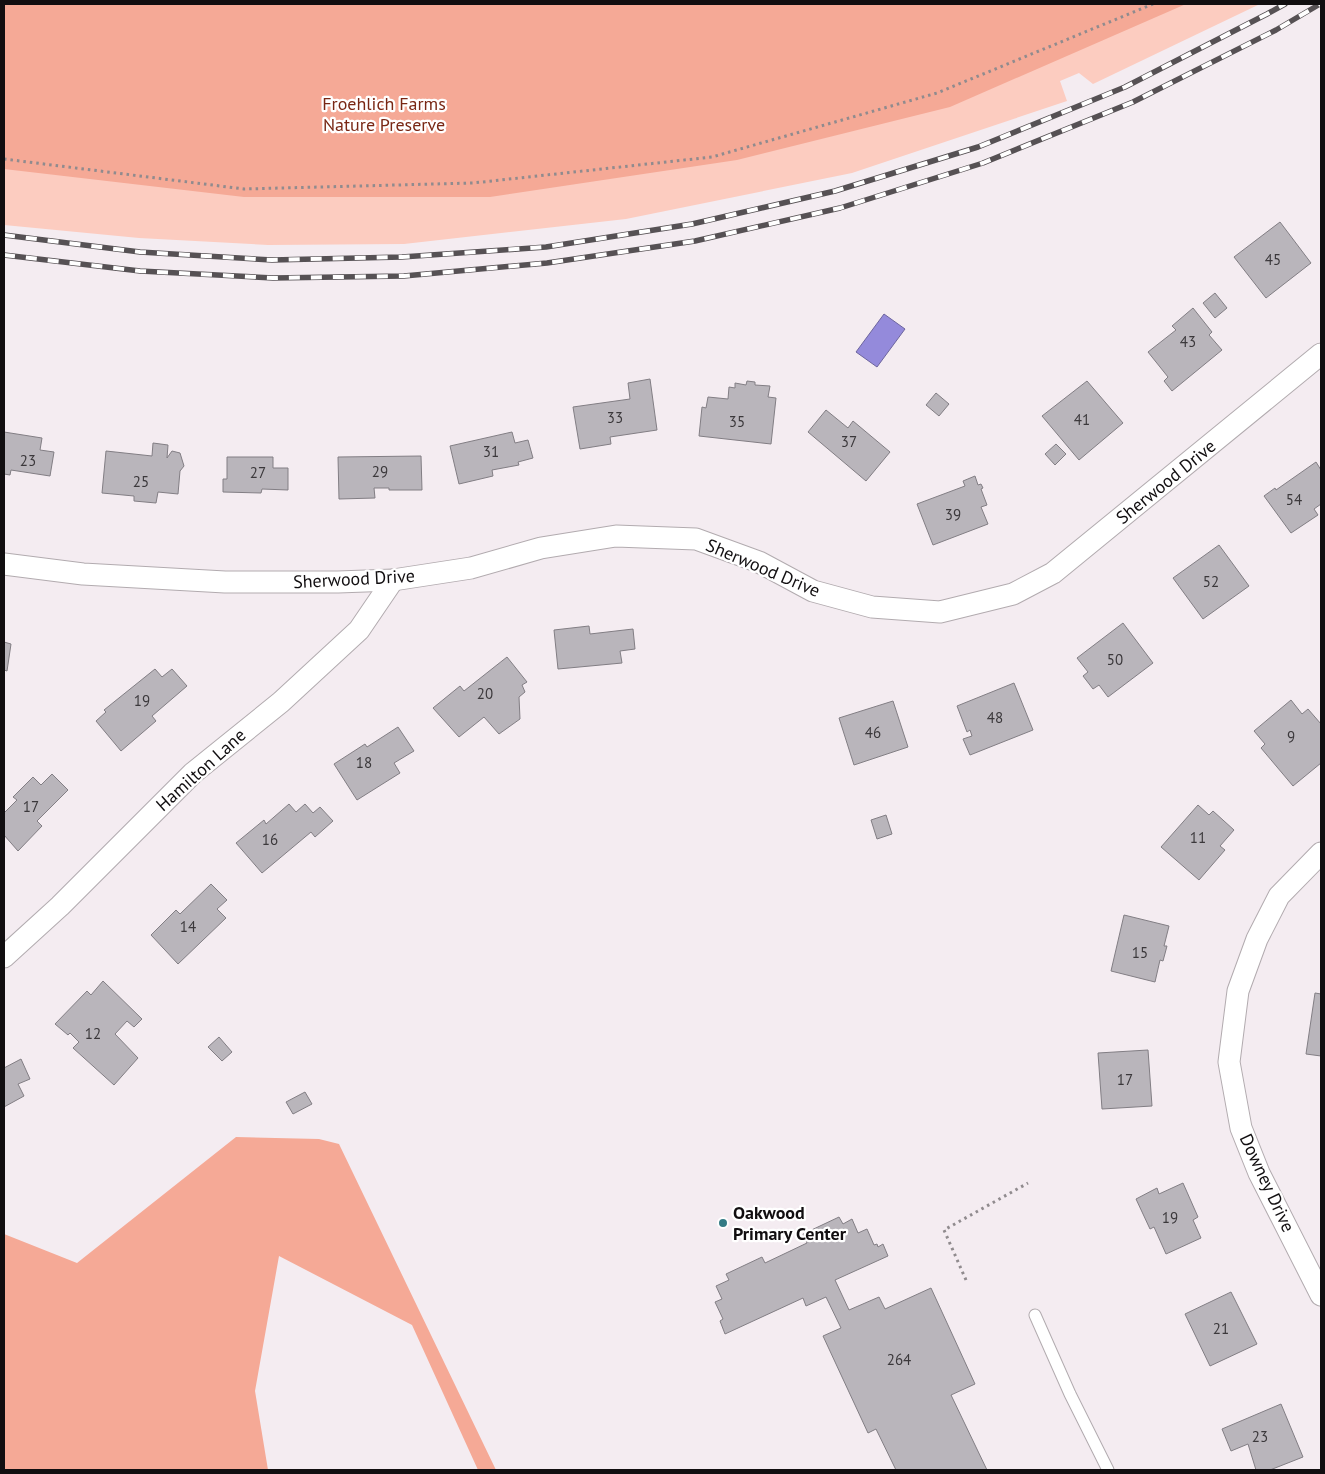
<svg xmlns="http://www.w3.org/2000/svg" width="1325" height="1474" font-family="'PT Sans',sans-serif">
  <rect width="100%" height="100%" fill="#f4ecf1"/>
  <!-- green -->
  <polygon fill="#fcccc0" points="4,4 1260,4 1093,84 1079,73 1060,81 1067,101 852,173 626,219 404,244 268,245 139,238 4,225"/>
  <!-- forest -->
  <g fill="#f5a996">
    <polygon points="4,4 1186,4 950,107 737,160 490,197 244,197 4,169"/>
    <polygon points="236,1137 319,1139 339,1144 496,1470 478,1470 412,1325 279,1256 255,1391 268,1470 4,1470 4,1234 77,1263"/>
  </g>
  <!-- water -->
  <polygon fill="#948adb" stroke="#6d659e" points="884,314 905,329 877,367 856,352"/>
  <!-- building -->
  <g fill="#b9b5bb" stroke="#827e84">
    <polygon points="1280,222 1311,263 1266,298 1234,257"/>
    <polygon points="1215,293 1227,308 1215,318 1203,303"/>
    <polygon points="1193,308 1212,332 1209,335 1222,350 1172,391 1164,381 1168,377 1148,352 1176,330 1172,326"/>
    <polygon points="650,379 657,430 610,437 611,444 580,449 573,407 630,399 628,383"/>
    <polygon points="747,381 755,382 755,385 770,386 768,397 776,398 771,444 699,436 702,407 706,408 708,397 728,399 729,387 735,388 735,383 746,385"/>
    <polygon points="1087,381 1123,423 1079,460 1042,416"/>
    <polygon points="936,393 949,404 939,416 926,405"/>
    <polygon points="826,410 848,428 853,421 890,452 866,481 808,432"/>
    <polygon points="4,432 42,438 40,450 54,452 50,476 11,470 10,475 4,474"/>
    <polygon points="512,432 515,443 528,440 533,458 518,462 519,465 492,470 493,476 459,484 450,446"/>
    <polygon points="153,443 168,445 167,458 172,451 180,453 184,466 180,471 178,494 158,492 156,503 134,501 134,496 102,493 106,451 152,456"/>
    <polygon points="1056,444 1066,454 1055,465 1045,454"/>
    <polygon points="421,456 422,490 389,490 389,488 374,488 375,498 339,499 338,457"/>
    <polygon points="227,457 273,457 273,468 288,468 288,490 262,489 261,493 223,492 223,479 227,479"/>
    <polygon points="1316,462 1321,470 1321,504 1314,509 1318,515 1291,533 1264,496 1275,488 1276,490"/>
    <polygon points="975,476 978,485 981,484 983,488 981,489 987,505 981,507 988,524 933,545 917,504 965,486 963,481"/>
    <polygon points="1219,545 1249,586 1203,619 1173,578"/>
    <polygon points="1123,623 1153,663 1108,697 1099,685 1093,689 1083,676 1088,672 1077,658"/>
    <polygon points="589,626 590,634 633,629 635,649 620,651 622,663 558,669 554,630"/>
    <polygon points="4,642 11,644 7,671 4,670"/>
    <polygon points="507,657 527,682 522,685 525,692 519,697 520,719 499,734 484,717 459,737 433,708 460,686 464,691"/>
    <polygon points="155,669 162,677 172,669 187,686 152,716 156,721 121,751 96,721 106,712 104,710"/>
    <polygon points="1014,683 1033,730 970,755 963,739 972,736 970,730 967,732 957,706"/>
    <polygon points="1291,700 1302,714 1308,709 1321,724 1321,763 1293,786 1261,748 1265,744 1254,731"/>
    <polygon points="893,701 908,747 854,765 839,718"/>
    <polygon points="398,727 414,751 394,763 400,773 357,800 334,764 365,744 367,747"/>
    <polygon points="52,774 68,790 37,821 42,826 18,851 4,835 4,813 17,800 13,797 33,777 41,785"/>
    <polygon points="289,804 296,812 305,804 313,813 320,807 333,821 315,837 311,832 262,873 236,843 264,820 266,824"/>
    <polygon points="1198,805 1209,815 1213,811 1234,830 1220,846 1225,850 1199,880 1161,847"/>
    <polygon points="886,815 892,834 877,839 871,820"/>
    <polygon points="211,884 227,900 217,909 226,918 178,964 151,935 176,910 180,914"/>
    <polygon points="1124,915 1169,926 1164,946 1167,946 1163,961 1160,960 1155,982 1111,971"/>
    <polygon points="103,981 142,1019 134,1027 127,1021 115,1034 138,1058 114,1085 73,1048 79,1042 70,1033 68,1035 55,1024 87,991 91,995"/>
    <polygon points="1315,993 1321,994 1321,1056 1306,1054"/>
    <polygon points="219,1037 232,1052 222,1061 208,1047"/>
    <polygon points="1148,1050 1152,1106 1102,1109 1098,1053"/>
    <polygon points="21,1059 30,1079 18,1084 24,1096 4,1107 4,1068"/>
    <polygon points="305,1092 312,1104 293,1114 286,1102"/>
    <polygon points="1183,1183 1198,1217 1193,1220 1201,1238 1166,1254 1154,1227 1150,1229 1136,1199 1157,1188 1159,1194"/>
    <polygon points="839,1217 843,1224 852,1219 858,1233 867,1229 874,1245 877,1244 878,1247 883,1244 888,1256 835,1280 849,1310 879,1297 885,1309 931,1288 975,1384 951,1395 987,1470 896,1470 876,1429 868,1433 823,1336 841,1328 826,1297 806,1306 803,1298 725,1334 720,1321 723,1319 715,1302 722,1299 716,1286 729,1280 726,1274 762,1257 765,1263 807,1243 803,1234"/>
    <polygon points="1231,1292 1257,1344 1210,1366 1185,1314"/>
    <polygon points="1281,1404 1303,1457 1270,1470 1256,1470 1248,1444 1231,1451 1222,1429"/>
  </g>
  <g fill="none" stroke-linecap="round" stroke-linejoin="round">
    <!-- lane casing -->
    <g stroke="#b2abaf" stroke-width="13">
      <polyline id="lane" points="1035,1315 1070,1394 1108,1470"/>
    </g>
    <!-- street casing -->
    <g stroke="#b2abaf" stroke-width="23">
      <g id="street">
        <polyline points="4,564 83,574 225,582 338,582 393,580 471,568 541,548 616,536 696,539 759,562 813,591 872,607 940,612 1013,594 1053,573 1321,354"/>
        <polyline points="1321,853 1279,896 1257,939 1238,991 1229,1062 1241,1128 1259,1173 1321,1295"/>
        <polyline points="4,957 60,906 193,773 281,702 359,630 393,580"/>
      </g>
    </g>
    <!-- path -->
    <g stroke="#908b8e" stroke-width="3" stroke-dasharray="2.5 4" stroke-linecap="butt">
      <polyline points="4,159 244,189 473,183 712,157 937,93 1153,4"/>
      <polyline points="966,1280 944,1230 1028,1183"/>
    </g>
    <!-- lane -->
    <use href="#lane" stroke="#fff" stroke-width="11"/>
    <!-- street -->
    <use href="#street" stroke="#fff" stroke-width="21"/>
    <!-- rail casing -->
    <g stroke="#565154" stroke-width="5.5">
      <g id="rail">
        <polyline points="4,235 140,252 272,260 402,257 546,247 692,224 835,191 978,147 1125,87 1267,14 1285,4"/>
        <polyline points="4,255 140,271 273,278 404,276 547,263 695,241 840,208 983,163 1133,102 1276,30 1320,4"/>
      </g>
    </g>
    <!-- rail -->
    <use href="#rail" stroke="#fff" stroke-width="4" stroke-dasharray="11" stroke-linecap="butt"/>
  </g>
  <!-- markers -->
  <circle fill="#347b85" stroke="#fff" stroke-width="2" cx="723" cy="1223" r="5"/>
  <g text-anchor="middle" stroke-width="4.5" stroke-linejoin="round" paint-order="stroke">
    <!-- number labels -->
    <g font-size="15" fill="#3b383b">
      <text x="1273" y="265">45</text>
      <text x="1188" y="347">43</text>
      <text x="615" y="423">33</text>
      <text x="1082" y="425">41</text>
      <text x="737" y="427">35</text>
      <text x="849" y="447">37</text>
      <text x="491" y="457">31</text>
      <text x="28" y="466">23</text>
      <text x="380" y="477">29</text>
      <text x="258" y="478">27</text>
      <text x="141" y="487">25</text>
      <text x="1294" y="505">54</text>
      <text x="953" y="520">39</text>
      <text x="1211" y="587">52</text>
      <text x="1115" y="665">50</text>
      <text x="485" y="699">20</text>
      <text x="142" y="706">19</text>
      <text x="995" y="723">48</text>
      <text x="873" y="738">46</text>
      <text x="1291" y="742">9</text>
      <text x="364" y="768">18</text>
      <text x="31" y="812">17</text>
      <text x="1198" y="843">11</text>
      <text x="270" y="845">16</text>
      <text x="188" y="932">14</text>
      <text x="1140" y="958">15</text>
      <text x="93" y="1039">12</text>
      <text x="1125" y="1085">17</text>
      <text x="1170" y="1223">19</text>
      <text x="1221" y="1334">21</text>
      <text x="899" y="1365">264</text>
      <text x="1260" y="1442">23</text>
    </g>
    <!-- park labels -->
    <g font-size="18" fill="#792714" stroke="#fff">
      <text x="384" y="110">Froehlich Farms<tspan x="384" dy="21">Nature Preserve</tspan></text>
    </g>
    <!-- street labels -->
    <g font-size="18" fill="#110e10" stroke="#fff">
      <text transform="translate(1166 482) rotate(-39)" y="6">Sherwood Drive</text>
      <text transform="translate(763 568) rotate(23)" y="6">Sherwood Drive</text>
      <text transform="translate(354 579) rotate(-3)" y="6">Sherwood Drive</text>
      <text transform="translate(201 770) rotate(-42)" y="6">Hamilton Lane</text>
      <text transform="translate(1267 1183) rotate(65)" y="6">Downey Drive</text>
    </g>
    <!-- poi labels -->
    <g font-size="18" font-weight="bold" fill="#110e10" stroke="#fff" text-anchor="start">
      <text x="733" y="1219">Oakwood<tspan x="733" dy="21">Primary Center</tspan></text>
    </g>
  </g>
  <!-- border -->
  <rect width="1325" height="1474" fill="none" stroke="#110e10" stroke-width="10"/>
</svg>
